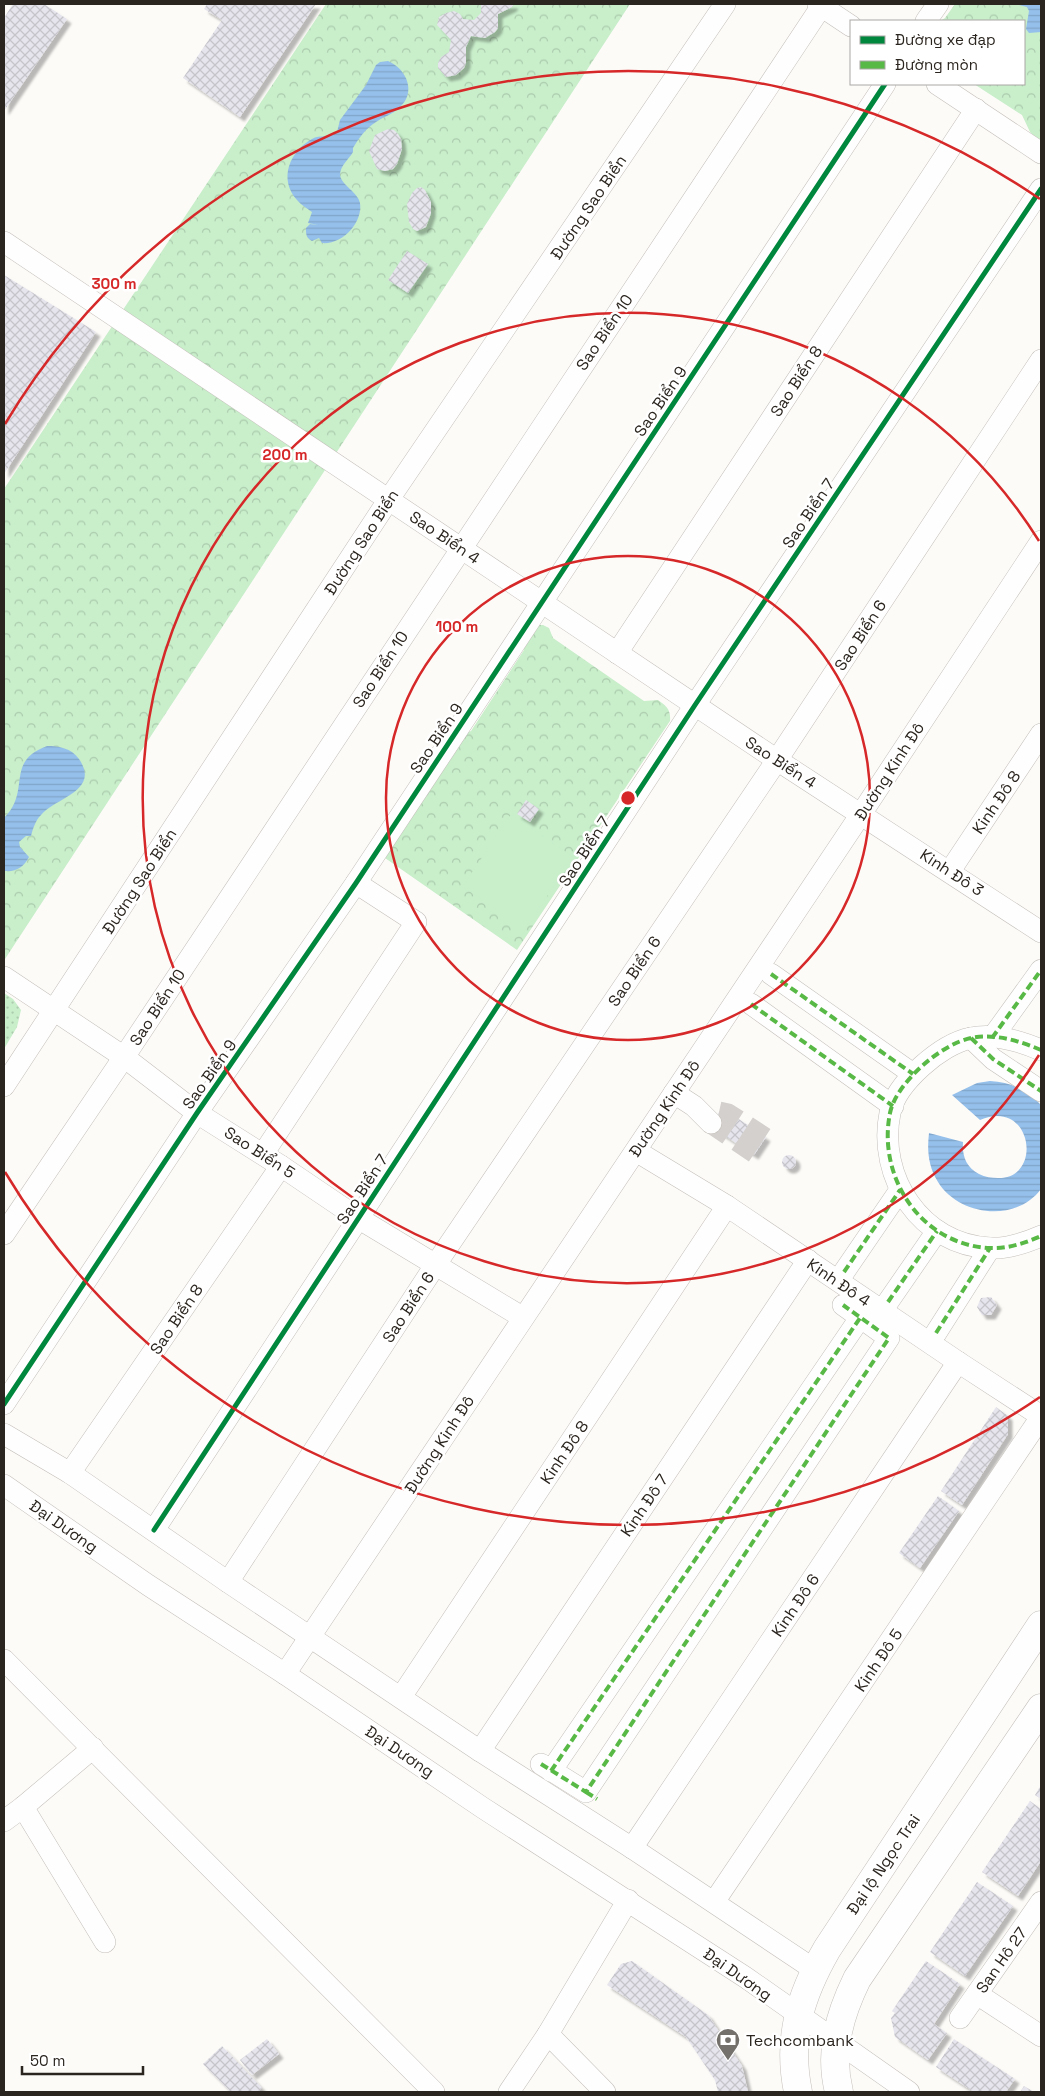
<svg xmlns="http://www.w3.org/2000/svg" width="1045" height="2096" font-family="'Space Grotesk',sans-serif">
  <defs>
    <pattern id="grass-dots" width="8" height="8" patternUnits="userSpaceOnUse" patternTransform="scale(1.25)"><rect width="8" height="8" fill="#c8eeca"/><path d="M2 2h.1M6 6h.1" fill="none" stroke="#acccad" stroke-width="1.8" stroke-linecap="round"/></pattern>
    <pattern id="park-crowns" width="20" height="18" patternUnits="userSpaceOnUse" patternTransform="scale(1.25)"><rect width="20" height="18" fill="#c8eeca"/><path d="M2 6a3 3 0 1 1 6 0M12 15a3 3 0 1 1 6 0" fill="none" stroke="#acccad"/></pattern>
    <pattern id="water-rules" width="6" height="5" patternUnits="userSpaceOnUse" patternTransform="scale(1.25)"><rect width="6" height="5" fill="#95c0eb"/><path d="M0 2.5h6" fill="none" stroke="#81a5c9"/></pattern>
    <pattern id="building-cross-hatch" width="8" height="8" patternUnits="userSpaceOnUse" patternTransform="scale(1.25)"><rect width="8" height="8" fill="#e6e5ed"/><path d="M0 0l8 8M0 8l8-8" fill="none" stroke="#c5c4cb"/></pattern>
    <filter id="shadow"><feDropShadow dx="4.5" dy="4.5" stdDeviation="1" flood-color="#0004"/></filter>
  </defs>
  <rect width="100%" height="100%" fill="#fdfbf8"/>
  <!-- grass -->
  <polygon fill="url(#grass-dots)" points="4,993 13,999 21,1010 17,1027 4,1049"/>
  <!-- park -->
  <g fill="url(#park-crowns)">
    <polygon points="326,4 630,4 5,959 4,489"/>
    <polygon points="955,4 1041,4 1041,143 1030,132 1022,115 974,84 1024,84 1024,21 940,21 945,18"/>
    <path d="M539 625H543L549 628 553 638 644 701 658 700C666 706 671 709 670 721L517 950 385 858 464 734 471 731 524 650 523 644Z"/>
  </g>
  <!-- garden -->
  <polygon fill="#c8eeca" points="511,814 574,858 524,929 463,886"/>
  <!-- water -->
  <g fill="url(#water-rules)">
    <polygon points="1015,4 1041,4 1041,32 1029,33 1026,29 1029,11 1027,7"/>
    <path d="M388 61C407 69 417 93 399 108 393 114 383 117 376 122 366 128 359 138 353 148V152C349 159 340 166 340 175 341 185 358 192 360 203 363 223 342 245 322 243L319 238 312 241C306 238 306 234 306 228L310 224 318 225 308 223 312 212C307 208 301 205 297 200 278 179 290 151 312 139 320 134 329 139 337 132L340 120 366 85 376 65 380 62Z"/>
    <path d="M47 746C59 746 71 748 79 759 101 791 55 798 41 815 35 821 33 829 31 836H26L19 842 20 847 29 857C24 867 16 872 5 871L4 818C32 790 4 762 47 746Z"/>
    <path d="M990 1081C1011 1082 1027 1090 1041 1105V1189C1016 1223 959 1216 938 1182 928 1166 927 1150 929 1133L963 1142C962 1156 966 1167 979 1174 985 1177 992 1178 998 1178 1044 1179 1032 1097 980 1120L952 1095 977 1083Z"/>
  </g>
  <!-- building -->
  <g fill="url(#building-cross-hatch)" filter="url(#shadow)">
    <polygon points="13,4 44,4 67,19 4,111 4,18"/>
    <polygon points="207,4 316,4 240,117 183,78 222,20 204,9"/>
    <polygon points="481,4 514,4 512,7 498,14 498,28 495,32 485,38 471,36 466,47 466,63 464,68 456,75 446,77 438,68 438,63 441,57 449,52 451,40 437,25 439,17 446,13 454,11 460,14 463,19 474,20 481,13"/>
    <polygon points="388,129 394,130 398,134 401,139 402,149 397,164 393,169 385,171 377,169 369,151 375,135"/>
    <polygon points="421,187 425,190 431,202 431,213 426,227 417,231 413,229 409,222 407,204 412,193 417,188"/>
    <polygon points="407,251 428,264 408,293 388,280"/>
    <polygon points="4,275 96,332 4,474"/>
    <polygon points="526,800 539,809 530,822 517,814"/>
    <polygon points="722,1108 766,1137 754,1155 710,1126"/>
    <circle cx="789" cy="1162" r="7"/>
    <polygon points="991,1297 997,1305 991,1315 982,1315 977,1307 981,1298"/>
    <polygon points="996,1407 1008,1416 1008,1434 962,1505 941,1491"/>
    <polygon points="938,1496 959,1511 920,1568 899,1553"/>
    <polygon points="1041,1785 1041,1799 1035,1795"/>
    <polygon points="1030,1801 1041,1809 1041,1861 1018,1896 982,1872"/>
    <polygon points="977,1882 1013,1906 965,1976 930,1952"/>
    <polygon points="632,1961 708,2015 742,2066 748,2092 718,2092 715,2080 686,2037 607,1985 621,1964"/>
    <polygon points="926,1961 960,1984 934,2024 947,2033 928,2060 895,2037 891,2018 895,2013 892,2011"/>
    <polygon points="267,2039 279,2054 252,2075 240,2060"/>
    <polygon points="954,2039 1015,2079 1006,2092 974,2092 936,2067"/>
    <polygon points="222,2046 262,2088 258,2092 231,2092 203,2064"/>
    <polygon points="1024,2086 1034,2092 1020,2092"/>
  </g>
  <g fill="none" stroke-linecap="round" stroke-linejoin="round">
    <!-- minor-tunnel -->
    <g stroke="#d3d0cd" stroke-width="21" stroke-dasharray="21 11" stroke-linecap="butt">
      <polyline points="719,1112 728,1114 765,1138"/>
      <polyline points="711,1123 755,1153"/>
    </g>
    <!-- minor casing -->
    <g stroke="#c3bfba" stroke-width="22">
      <g id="minor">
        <polyline points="818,4 851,26"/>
        <polyline points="926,21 938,4"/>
        <polyline points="937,84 1041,153"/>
        <polyline points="4,242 777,760 1041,932"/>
        <polyline points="617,653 976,109"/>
        <polyline points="950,871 1041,734"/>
        <polyline points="771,974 913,1074"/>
        <polyline points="4,977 124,1057 197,1113 281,1166 358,1218 522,1317"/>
        <polyline points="751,1004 893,1106"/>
        <polyline points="971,1038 993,1059 1041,1091"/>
        <polyline points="992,1038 1041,970"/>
        <path d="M1041 1050C1020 1041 994 1033 971 1038 941 1044 896 1083 890 1113 877 1177 921 1245 990 1248 1008 1249 1025 1243 1041 1236"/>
        <polyline points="4,1086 389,499 725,4"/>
        <polyline points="674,1093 694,1106 711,1123"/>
        <polyline points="636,1151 727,1206 958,1362 1041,1416"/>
        <polyline points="263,1154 416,922 356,883"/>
        <polyline points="4,1234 124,1057 823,4"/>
        <polyline points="844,1272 900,1190"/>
        <polyline points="888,1302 937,1231"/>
        <polyline points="936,1333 990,1248"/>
        <polyline points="4,1404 197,1113 356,883 885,84"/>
        <polyline points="4,1434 70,1473 228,1582 480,1751 632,1848 815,1970"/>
        <polyline points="70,1473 281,1166"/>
        <polyline points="4,1485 148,1585 285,1674 483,1808 745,1977 909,2092"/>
        <polyline points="154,1530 695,705 1041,189"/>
        <polyline points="228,1582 436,1264 777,760 1041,360"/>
        <polyline points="4,1660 434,2092"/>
        <polyline points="285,1674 861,814 1041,541"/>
        <polyline points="401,1697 727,1206"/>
        <polyline points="480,1751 808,1260"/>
        <polyline points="541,1764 586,1792 889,1338 843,1305"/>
        <polyline points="551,1771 860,1318"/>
        <polyline points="23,1807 105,1942"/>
        <polyline points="4,1821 23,1807 93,1748"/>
        <polyline points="632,1848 958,1362"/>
        <polyline points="714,1902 1041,1417"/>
        <polyline points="977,1994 1041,2036"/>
        <polyline points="960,2018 1041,1902"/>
        <polyline points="548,2034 605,2092"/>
        <polyline points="509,2092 548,2034 628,1900"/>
      </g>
    </g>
    <!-- major casing -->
    <g stroke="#c3bfba" stroke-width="29">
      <g id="major">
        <path d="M798 2092C787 2038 800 1996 827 1949L1041 1625"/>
        <path d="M839 2092C829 2052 839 2016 857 1979L1041 1708"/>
      </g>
    </g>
    <!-- minor -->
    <use href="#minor" stroke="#fffefe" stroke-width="21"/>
    <!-- major -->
    <use href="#major" stroke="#fffefe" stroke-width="28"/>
    <!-- quiet -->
    <g stroke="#58b947" stroke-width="4" stroke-dasharray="8 4" stroke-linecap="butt">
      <polyline points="771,974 913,1074"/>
      <polyline points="751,1004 893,1106"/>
      <polyline points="971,1038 993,1059 1041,1091"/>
      <polyline points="992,1038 1041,970"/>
      <path d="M1041 1050C1020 1041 994 1033 971 1038 941 1044 896 1083 890 1113 877 1177 921 1245 990 1248 1008 1249 1025 1243 1041 1236"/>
      <polyline points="844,1272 900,1190"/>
      <polyline points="888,1302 937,1231"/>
      <polyline points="936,1333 990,1248"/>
      <polyline points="541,1764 586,1792 889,1338 843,1305"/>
      <polyline points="551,1771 860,1318"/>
      <polyline points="586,1792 597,1799"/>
    </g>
    <!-- cycleway casing -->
    <g stroke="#fff" stroke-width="8">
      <g id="cycleway">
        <polyline points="4,1404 197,1113 356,883 885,84"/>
        <polyline points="154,1530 695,705 1041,189"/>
      </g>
    </g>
    <!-- cycleway -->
    <use href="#cycleway" stroke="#00873e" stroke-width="5"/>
  </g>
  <!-- distance rings -->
  <g fill="none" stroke="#d62828" stroke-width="2.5">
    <circle cx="628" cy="798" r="242"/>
    <path d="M1039 1055A485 485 0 1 1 1039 541"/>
    <path d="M1040 1397A727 727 0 0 1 5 1172M5 424A727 727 0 0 1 1040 199"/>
  </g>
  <!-- icons -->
  <defs>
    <g id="bank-pin" transform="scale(1.25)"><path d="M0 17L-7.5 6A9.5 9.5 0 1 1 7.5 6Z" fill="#74706b" stroke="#fff"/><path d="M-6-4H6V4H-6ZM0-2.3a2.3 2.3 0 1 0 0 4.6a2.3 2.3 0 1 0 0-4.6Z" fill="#fff"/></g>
  </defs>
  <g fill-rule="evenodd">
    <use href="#bank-pin" x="728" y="2040"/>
  </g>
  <g text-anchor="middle" stroke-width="5" stroke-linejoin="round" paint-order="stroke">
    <!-- street labels -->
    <g font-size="16" fill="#2b251f" stroke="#fff">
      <text transform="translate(588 207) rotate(-56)" y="6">Đường Sao Biển</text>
      <text transform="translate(604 332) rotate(-56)" y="6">Sao Biển 10</text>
      <text transform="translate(796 381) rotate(-57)" y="6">Sao Biển 8</text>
      <text transform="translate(660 401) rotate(-56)" y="6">Sao Biển 9</text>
      <text transform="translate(808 513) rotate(-56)" y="6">Sao Biển 7</text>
      <text transform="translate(445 537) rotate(34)" y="6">Sao Biển 4</text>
      <text transform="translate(361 542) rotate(-57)" y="6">Đường Sao Biển</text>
      <text transform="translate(860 635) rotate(-57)" y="6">Sao Biển 6</text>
      <text transform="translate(380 669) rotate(-57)" y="6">Sao Biển 10</text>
      <text transform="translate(436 738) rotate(-56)" y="6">Sao Biển 9</text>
      <text transform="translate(781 762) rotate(33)" y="6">Sao Biển 4</text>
      <text transform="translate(889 771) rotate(-57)" y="6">Đường Kinh Đô</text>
      <text transform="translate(996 802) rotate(-56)" y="6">Kinh Đô 8</text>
      <text transform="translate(584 851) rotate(-57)" y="6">Sao Biển 7</text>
      <text transform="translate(952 872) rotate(33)" y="6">Kinh Đô 3</text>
      <text transform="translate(139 881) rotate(-57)" y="6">Đường Sao Biển</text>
      <text transform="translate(634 971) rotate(-56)" y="6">Sao Biển 6</text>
      <text transform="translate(157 1007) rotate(-57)" y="6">Sao Biển 10</text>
      <text transform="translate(209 1074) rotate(-55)" y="6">Sao Biển 9</text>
      <text transform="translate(664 1108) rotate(-56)" y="6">Đường Kinh Đô</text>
      <text transform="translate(260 1152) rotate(33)" y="6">Sao Biển 5</text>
      <text transform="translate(362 1189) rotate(-57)" y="6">Sao Biển 7</text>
      <text transform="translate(839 1282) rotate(34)" y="6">Kinh Đô 4</text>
      <text transform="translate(408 1307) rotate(-57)" y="6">Sao Biển 6</text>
      <text transform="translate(176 1319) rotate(-56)" y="6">Sao Biển 8</text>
      <text transform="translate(439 1444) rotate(-57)" y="6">Đường Kinh Đô</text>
      <text transform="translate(564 1452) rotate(-56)" y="6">Kinh Đô 8</text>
      <text transform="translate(644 1505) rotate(-56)" y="6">Kinh Đô 7</text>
      <text transform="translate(64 1526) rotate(35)" y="6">Đại Dương</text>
      <text transform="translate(795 1605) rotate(-56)" y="6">Kinh Đô 6</text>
      <text transform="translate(878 1660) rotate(-56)" y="6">Kinh Đô 5</text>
      <text transform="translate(400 1751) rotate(34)" y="6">Đại Dương</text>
      <text transform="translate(883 1864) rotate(-56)" y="6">Đại lộ Ngọc Trai</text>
      <text transform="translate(1001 1960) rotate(-55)" y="6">San Hô 27</text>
      <text transform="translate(738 1974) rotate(35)" y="6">Đại Dương</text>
    </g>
    <!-- poi labels -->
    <g font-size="16" fill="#2b251f" stroke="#fff" text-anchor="start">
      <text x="746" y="2046">Techcombank</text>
    </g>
  </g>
  <circle cx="628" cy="798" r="8" fill="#d62828" stroke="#fff" stroke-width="2.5"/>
  <g font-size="15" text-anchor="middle" font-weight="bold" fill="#d62828" stroke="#fff" stroke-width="5" stroke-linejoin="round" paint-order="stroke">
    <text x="114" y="289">300 m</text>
    <text x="285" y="460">200 m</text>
    <text x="457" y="632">100 m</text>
  </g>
  <!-- border -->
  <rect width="1045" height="2096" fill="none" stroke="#2b251f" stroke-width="10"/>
  <!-- legend -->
  <rect x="850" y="20" width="175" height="65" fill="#ffffff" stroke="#aaa8a5"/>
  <rect x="860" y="36" width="25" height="8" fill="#00873e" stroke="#aaa8a5"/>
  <text x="895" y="45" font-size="15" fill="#2b251f">Đường xe đạp</text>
  <rect x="860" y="61" width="25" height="8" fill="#58b947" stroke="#aaa8a5"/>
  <text x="895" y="70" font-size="15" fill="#2b251f">Đường mòn</text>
  <!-- scale -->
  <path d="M22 2066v8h121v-8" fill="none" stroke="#2b251f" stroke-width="2.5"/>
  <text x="30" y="2066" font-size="15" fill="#2b251f" stroke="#ffffff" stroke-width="4" paint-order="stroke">50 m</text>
</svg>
